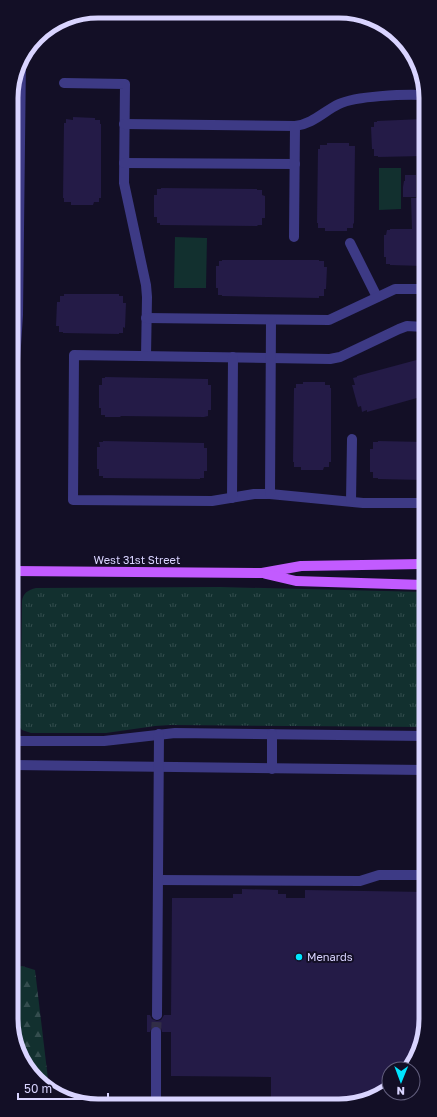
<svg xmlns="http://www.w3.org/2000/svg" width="437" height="1117" font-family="'Golos Text',sans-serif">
  <defs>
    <pattern id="grass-tufts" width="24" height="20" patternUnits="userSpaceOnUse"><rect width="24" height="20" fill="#12302f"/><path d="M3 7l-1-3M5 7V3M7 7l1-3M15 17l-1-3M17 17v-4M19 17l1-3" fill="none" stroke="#344d4e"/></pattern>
    <pattern id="forest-firs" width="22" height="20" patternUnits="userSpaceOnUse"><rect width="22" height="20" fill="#12302f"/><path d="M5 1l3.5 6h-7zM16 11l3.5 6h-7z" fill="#344d4e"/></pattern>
  </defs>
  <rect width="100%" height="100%" fill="#130f26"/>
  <!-- grass -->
  <path fill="url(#grass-tufts)" d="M220 587 425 592V727L171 725 155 726 106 733H31L22 730 18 725 16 722V695L21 666 22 601C23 593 28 590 36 588Z"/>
  <!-- forest -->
  <polygon fill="url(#forest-firs)" points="22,966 35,970 48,1079 54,1091 41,1084 14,1041 14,968"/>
  <!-- green -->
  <g fill="#12302f">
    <polygon points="379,168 401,168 401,209 379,210"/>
    <polygon points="175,237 207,238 206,288 174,288"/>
  </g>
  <!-- building -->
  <g fill="#241b47">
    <polygon points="73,117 95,118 95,120 100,120 100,124 101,124 101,198 99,198 99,202 94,202 93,205 71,205 71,202 64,202 64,198 63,198 64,123 66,123 66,119 73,120"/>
    <polygon points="423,119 423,156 378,157 378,156 374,156 374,149 372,149 371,127 374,127 374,122 377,122 377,121"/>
    <polygon points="327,143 349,143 349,146 355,146 354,224 353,223 353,228 347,228 347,231 325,231 325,228 318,228 318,223 317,223 318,149 320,149 320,145 327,145"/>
    <polygon points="405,175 416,175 416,197 403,197 403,187 404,181 405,181"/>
    <polygon points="161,188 257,189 257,190 262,190 262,195 265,196 265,218 262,218 262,225 258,225 257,226 160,225 160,223 157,223 157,217 154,217 154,195 157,195 157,189 161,189"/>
    <polygon points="411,198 423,198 424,266 390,265 390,264 386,264 386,257 384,257 384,235 386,235 387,230 390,230 390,229 412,229"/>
    <polygon points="222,260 319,260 319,261 324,261 324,267 327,267 326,289 324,289 324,296 319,296 319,298 222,296 222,295 218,295 218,288 216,288 216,266 219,266 219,261 222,261"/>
    <polygon points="64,294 119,294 119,296 123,296 123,303 126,303 125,328 123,327 123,333 119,333 119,334 63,333 63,332 59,332 59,326 56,326 57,302 60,302 60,296 64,296"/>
    <polygon points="424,358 424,396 367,412 367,410 362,412 361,406 358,407 352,385 355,385 353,378 357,377 357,376"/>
    <polygon points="105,377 208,379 208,385 211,385 211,410 208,410 208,416 204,417 120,416 121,417 105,417 105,415 101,415 101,408 99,408 99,385 102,385 102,378 105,378"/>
    <polygon points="303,382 325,382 325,385 330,385 330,388 331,388 331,462 329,462 329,467 324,467 323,470 301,470 301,467 294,467 294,462 293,462 294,388 296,388 296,384 303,384"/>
    <polygon points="103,441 204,443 204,448 207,448 207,471 204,471 204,478 200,478 200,479 103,478 103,476 99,476 99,469 97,469 97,447 100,447 99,442 103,442"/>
    <polygon points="378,441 424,442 424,480 378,479 378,478 373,478 373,472 370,472 370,449 373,449 373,442 378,442"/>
    <polygon points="242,889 278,890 278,894 286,894 286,898 305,898 305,890 425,892 426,1024 407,1069 389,1069 389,1086 361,1103 271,1104 271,1077 171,1076 171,1032 162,1032 161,1028 156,1026 152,1027 150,1032 147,1032 147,1015 150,1015 152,1019 157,1021 161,1020 164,1015 171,1015 172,898 233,898 233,894 242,894"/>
  </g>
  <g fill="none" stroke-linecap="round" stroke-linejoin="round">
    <!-- minor-tunnel -->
    <polyline stroke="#312d47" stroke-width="10" stroke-dasharray="10 5" stroke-linecap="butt" points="156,1032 157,1015"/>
    <!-- minor -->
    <g stroke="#3d3a85" stroke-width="10">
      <polyline points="64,83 125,84 124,183 146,285 147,297 146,356"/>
      <path d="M124 124 295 126C313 124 324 111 339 104 356 96 404 94 423 95"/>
      <polyline points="124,163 295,164"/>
      <polyline points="294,237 295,126"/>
      <polyline points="350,243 377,297"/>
      <polyline points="146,318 329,320 395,289 424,289"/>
      <polyline points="424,327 407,326 399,329 340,357 330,359 74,355 73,500 212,501 254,494 270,494 363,503 424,503"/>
      <polyline points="12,457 14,376 18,315 21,58"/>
      <polyline points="270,494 271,320"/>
      <polyline points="232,498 233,357"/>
      <polyline points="351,501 352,439"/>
      <polyline points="13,741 104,741 175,733 425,736"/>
      <polyline points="13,765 425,770"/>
      <polyline points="272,769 272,734"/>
      <polyline points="158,880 360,881 379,875 425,875"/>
      <polyline points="157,1015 159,734"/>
      <polyline points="156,1104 156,1032"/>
    </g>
    <!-- major -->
    <g stroke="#c25bff" stroke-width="10">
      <polyline points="13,571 262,573 301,566 424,564"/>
      <polyline points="266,574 296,581 425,585"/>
    </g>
  </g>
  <!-- markers -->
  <circle fill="#00e5ff" stroke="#130f26" stroke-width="1.5" cx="299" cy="957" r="4"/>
  <g text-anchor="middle" stroke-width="4" stroke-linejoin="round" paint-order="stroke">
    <!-- street labels -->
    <g font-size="11" fill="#d9d4ff" stroke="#130f26">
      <text x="137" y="564">West 31st Street</text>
    </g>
    <!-- poi labels -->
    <g font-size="11" fill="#d9d4ff" stroke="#130f26" text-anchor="start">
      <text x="307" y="961">Menards</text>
    </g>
  </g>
  <!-- crop -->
  <path d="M0 0H437V1117H0ZM98 18H339A80 80 0 0 1 419 98V1019A80 80 0 0 1 339 1099H98A80 80 0 0 1 18 1019V98A80 80 0 0 1 98 18Z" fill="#130f26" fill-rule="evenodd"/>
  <path fill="none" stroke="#d9d4ff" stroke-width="5" d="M98 18H339A80 80 0 0 1 419 98V1019A80 80 0 0 1 339 1099H98A80 80 0 0 1 18 1019V98A80 80 0 0 1 98 18Z"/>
  <!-- north arrow -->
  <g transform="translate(401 1081) rotate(181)"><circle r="19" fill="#130f26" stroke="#625e7d"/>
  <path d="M0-3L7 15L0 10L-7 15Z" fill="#00e5ff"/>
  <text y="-6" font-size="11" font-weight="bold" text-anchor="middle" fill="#d9d4ff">N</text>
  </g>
  <!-- scale -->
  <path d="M18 1093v6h90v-6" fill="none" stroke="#d9d4ff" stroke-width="2"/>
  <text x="24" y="1093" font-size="12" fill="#d9d4ff" stroke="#130f26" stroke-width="3" paint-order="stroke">50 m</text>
</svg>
